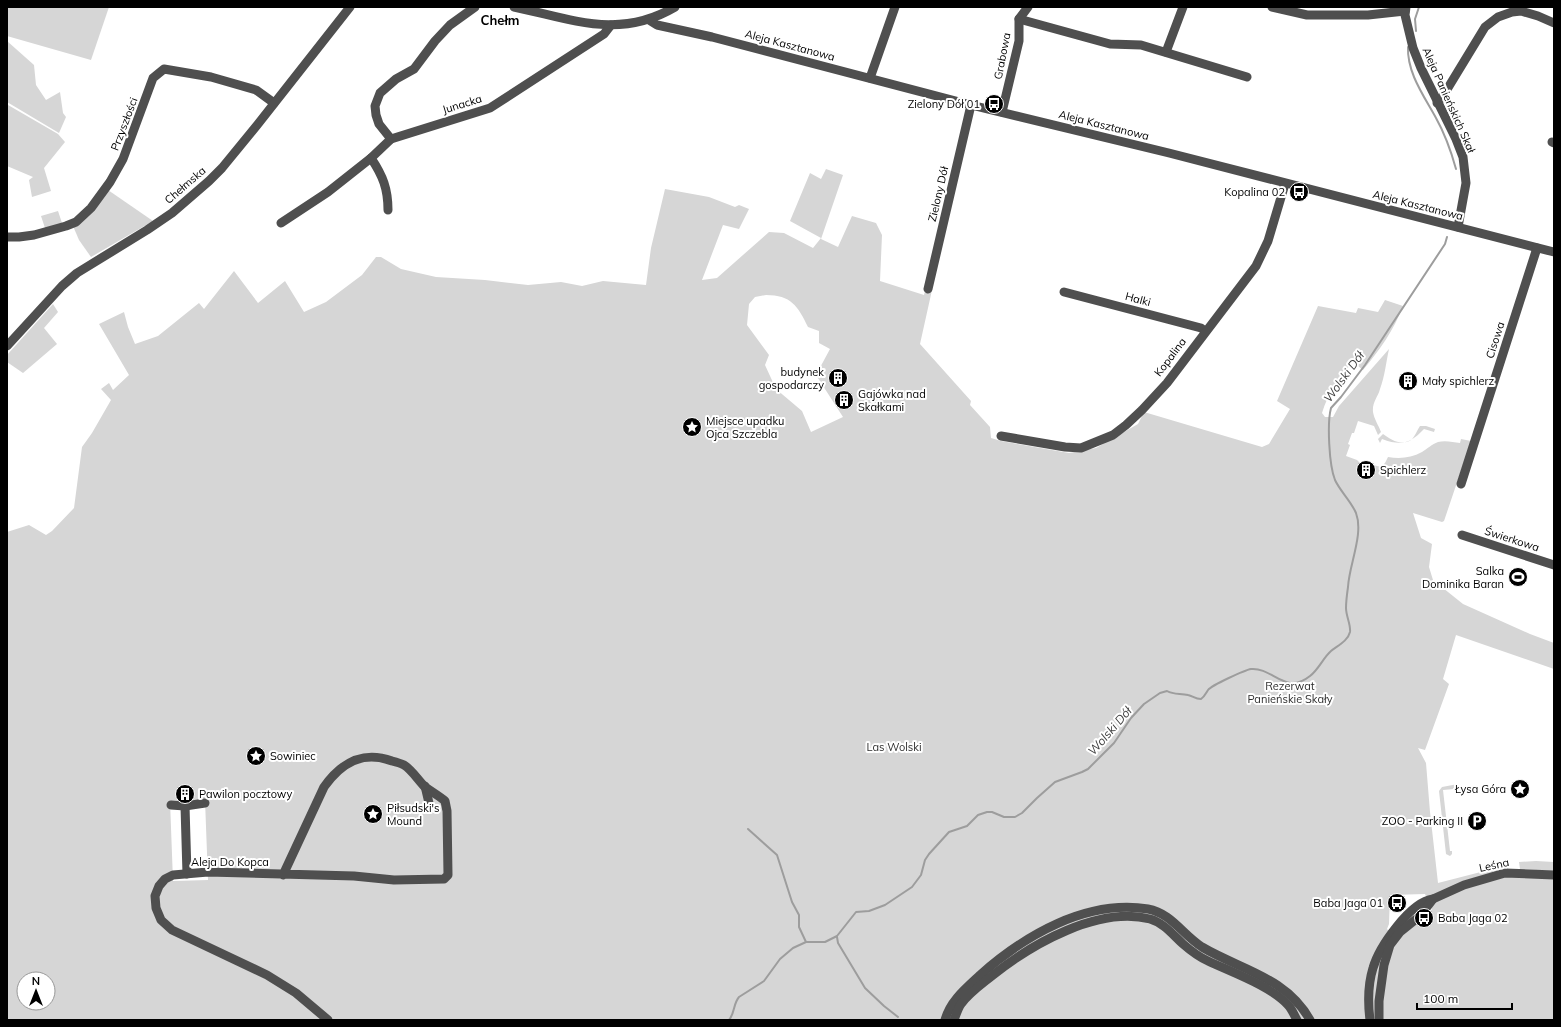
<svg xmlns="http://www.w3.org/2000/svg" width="1561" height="1027" font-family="Mulish,sans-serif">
  <rect width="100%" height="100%" fill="#fff"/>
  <!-- green -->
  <g fill="#d6d6d6" fill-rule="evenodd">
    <polygon points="7,7 109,7 91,60 7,36"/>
    <polygon points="7,41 34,65 36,85 46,100 60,92 63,113 66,117 59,133 7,102"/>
    <polygon points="8,105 58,134 65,142 44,168 51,191 32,197 29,180 33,177 7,166"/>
    <path d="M826 169 843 175 821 239 838 247 852 216 876 223 882 235 880 281 924 295 926 286 932 290 920 344 971 401 970 405 990 427 991 438 1001 441 1069 453 1096 448 1138 424 1144 412 1262 447 1269 444 1290 409 1277 401 1318 306 1356 313 1358 308 1378 312 1385 300 1403 306C1394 330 1379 351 1363 370L1353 362C1339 377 1328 393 1322 413L1325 417H1333L1339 406 1389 349C1386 362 1385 376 1380 389 1378 397 1372 402 1373 412 1374 419 1379 426 1381 432L1378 435 1374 426 1358 421 1354 433H1352L1348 444 1350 445 1346 456 1357 460 1361 464 1359 474 1370 477 1373 465 1381 467 1385 463 1388 457C1400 459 1411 458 1422 452 1427 449 1432 444 1438 442 1445 440 1453 442 1460 443L1461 439 1471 441 1444 521 1442 522 1413 513 1421 538 1432 544 1429 567 1433 580 1463 604 1530 634 1554 643V669L1456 635 1443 679 1449 684 1425 750 1418 748 1426 763 1430 812 1438 883 1508 865V876L1554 879V1020H7V532L29 525 46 535 52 531 74 508 82 447 92 433 111 400 101 389 109 383 113 390 129 375 99 324 124 312 128 327 135 344 158 336 199 303 204 309 234 271 258 303 285 281 304 312 326 302 362 275 376 257H381L401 269 436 277 485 280 528 285 561 282 582 286 603 281 646 285 651 248 665 189 709 197 735 207 739 205 749 209 739 229 723 225 702 280 717 278 769 232 784 233 813 248 821 238 790 221 810 173 821 179ZM766 295C791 295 798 306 808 327L819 331V343L830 349 816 375 843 417 811 432 802 411 776 389 765 365 769 355 747 325 749 304 755 297ZM205 800 208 880 173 881 170 801ZM1425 894 1432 909 1427 916 1396 940 1387 929 1389 924 1390 895ZM24 979H48V1003H24Z"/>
    <polygon points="108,190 153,221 91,257 79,240 73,226"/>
    <polygon points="58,211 63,226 46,231 41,216"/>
    <polygon points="53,304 58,312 44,328 57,344 23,373 7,362 7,355"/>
    <path d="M1420 426H1426L1435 429 1434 432 1424 429C1410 444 1401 446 1382 439L1380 443 1378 439 1383 434C1391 440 1401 446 1411 440 1415 437 1417 430 1420 426Z"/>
    <polygon points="1458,784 1454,789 1443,790 1450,851 1452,851 1452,854 1450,856 1446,854 1439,791 1442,787"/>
    <polygon points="1536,861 1554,862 1554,871 1520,869 1519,862"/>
  </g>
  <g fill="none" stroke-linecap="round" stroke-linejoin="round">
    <!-- stream -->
    <g stroke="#9d9d9d" stroke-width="2">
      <polyline points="1416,31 1415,19 1419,7"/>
      <path d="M1408 47C1407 73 1424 96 1436 118 1445 134 1451 151 1456 169"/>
      <polyline points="748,829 777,855 792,902 799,915 799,927 806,942"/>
      <polyline points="837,937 838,943 865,988 884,1006 898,1017"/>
      <path d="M729 1020C735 1013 733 1004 739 997L764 981 780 959 793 948 806 942H825L837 936 856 912 869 911 885 905 912 887 921 875 925 860 929 854 949 832 967 826 978 815 987 812H992L1004 817H1015L1022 813 1037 798 1055 782 1082 772 1088 769 1114 743 1131 718 1144 704 1160 693 1167 691C1174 695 1181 693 1188 695 1193 696 1195 699 1201 699 1205 696 1206 693 1208 690 1212 685 1245 670 1251 669 1273 667 1285 696 1310 676 1319 669 1323 658 1331 651 1337 646 1348 641 1350 632 1351 625 1346 616 1346 608 1346 601 1347 594 1348 587 1349 565 1364 534 1356 513 1351 501 1340 491 1335 480 1329 465 1327 423 1331 408L1341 397 1365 365 1445 244 1447 237"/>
    </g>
    <!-- minor -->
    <g stroke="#4f4f4f" stroke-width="9">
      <path d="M514 7C572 19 619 40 675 7"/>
      <polyline points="1272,7 1307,15 1368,15 1405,11"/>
      <polyline points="1406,7 1405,15 1413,48 1421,68 1456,139 1463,157 1466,183 1458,227"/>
      <polyline points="1019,19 1110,44 1141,45 1247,77"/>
      <polyline points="649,20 657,25 712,37 971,105 1169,153 1554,252"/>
      <polyline points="1166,52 1183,7"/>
      <polyline points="870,78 895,7"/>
      <polyline points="1437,103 1443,96 1485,27 1498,17 1512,12 1521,11 1538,16 1554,23"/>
      <polyline points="1002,112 1019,41 1019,19 1028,7"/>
      <polyline points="391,139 379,124 376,115 375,106 380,93 396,79 414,69 435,41 450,25 475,7"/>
      <polyline points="1552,142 1554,143"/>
      <path d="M371 158C383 176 388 189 388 210"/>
      <polyline points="281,223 328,192 371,158 391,139 490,108 604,34 611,25"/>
      <polyline points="7,237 19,237 34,235 66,226 76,222 91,208 110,182 123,159 153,78 164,69 211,77 256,90 274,103"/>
      <polyline points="928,289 971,105"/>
      <polyline points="1064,292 1201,328 1205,331"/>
      <polyline points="7,346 62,286 77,273 147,230 172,213 209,181 222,168 258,124 350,7"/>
      <polyline points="1001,436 1065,447 1081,448 1113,435 1126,425 1142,410 1167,383 1256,266 1268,241 1285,184"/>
      <polyline points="1461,484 1537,248"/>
      <polyline points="1462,535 1554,565"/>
      <polyline points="425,786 429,803"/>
      <polyline points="171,805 185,806 205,803"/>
      <polyline points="185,806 187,874"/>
      <path d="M283 875 324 787C341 763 362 750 392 761 396 762 400 763 404 765 412 770 418 780 425 787 432 792 439 796 445 801L447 811 448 875 444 879 394 880 354 876 208 872 173 875 165 879 159 886 155 896 156 908 161 920 172 930 267 975 296 993 328 1020"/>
      <path d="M945 1020C950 1001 966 988 980 975 1024 936 1086 899 1148 909 1171 913 1183 935 1202 947 1241 970 1286 977 1310 1020"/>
      <path d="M954 1020C956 1015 958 1008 961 1004 970 992 982 984 993 975 1032 944 1098 906 1150 919 1164 923 1173 935 1183 944 1191 951 1199 957 1208 961 1231 972 1271 986 1288 1005 1292 1009 1294 1015 1297 1020"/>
      <path d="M1370 1020C1368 1004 1368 984 1373 968 1379 947 1410 902 1433 899"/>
      <polyline points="1379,1020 1379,1001 1384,965 1390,945 1400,932 1420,916 1433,899 1464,885 1505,873 1554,875"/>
    </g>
  </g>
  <!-- icons -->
  <defs>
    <g id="bus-disc" transform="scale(1)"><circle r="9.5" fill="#000" stroke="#fff"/><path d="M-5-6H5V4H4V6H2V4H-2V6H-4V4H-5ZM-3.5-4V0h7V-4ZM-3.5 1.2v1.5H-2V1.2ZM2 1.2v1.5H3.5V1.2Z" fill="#fff"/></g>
    <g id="building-disc" transform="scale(1)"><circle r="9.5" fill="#000" stroke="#fff"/><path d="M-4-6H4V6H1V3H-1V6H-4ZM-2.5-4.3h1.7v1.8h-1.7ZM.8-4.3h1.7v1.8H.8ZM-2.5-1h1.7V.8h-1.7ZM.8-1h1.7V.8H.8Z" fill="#fff"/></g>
    <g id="sight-disc" transform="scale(1)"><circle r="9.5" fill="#000" stroke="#fff"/><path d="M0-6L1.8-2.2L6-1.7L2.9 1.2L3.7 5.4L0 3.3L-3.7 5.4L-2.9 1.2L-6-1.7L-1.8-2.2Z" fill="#fff"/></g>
    <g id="stadium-disc" transform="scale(1)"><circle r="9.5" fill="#000" stroke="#fff"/><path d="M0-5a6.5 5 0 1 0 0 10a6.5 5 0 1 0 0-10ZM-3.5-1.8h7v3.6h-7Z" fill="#fff"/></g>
    <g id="parking-disc" transform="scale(1)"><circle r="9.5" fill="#000" stroke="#fff"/><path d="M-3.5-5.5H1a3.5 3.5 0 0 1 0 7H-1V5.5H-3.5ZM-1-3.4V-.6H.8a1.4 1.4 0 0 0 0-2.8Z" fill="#fff"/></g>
  </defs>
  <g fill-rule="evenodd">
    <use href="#bus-disc" x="994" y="104"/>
    <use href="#bus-disc" x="1299" y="192"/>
    <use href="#building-disc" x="838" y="378"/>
    <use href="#building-disc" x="1408" y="381"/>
    <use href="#building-disc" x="844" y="400"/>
    <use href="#sight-disc" x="692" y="427"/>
    <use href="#building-disc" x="1366" y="470"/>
    <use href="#stadium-disc" x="1518" y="577"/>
    <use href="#sight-disc" x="256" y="756"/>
    <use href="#sight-disc" x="1520" y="789"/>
    <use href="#building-disc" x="185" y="794"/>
    <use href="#sight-disc" x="373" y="814"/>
    <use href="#parking-disc" x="1477" y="821"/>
    <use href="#bus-disc" x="1397" y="903"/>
    <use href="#bus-disc" x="1424" y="918"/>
  </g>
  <g text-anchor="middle" stroke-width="4" stroke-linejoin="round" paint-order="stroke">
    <!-- street labels -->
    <g font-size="11" fill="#000" stroke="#fff">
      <text transform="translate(790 45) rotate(15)" y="4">Aleja Kasztanowa</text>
      <text transform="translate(1002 56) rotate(-79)" y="4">Grabowa</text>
      <text transform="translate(1449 100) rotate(66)" y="4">Aleja Panieńskich Skał</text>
      <text transform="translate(462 104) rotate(-17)" y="4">Junacka</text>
      <text transform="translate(124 124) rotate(-69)" y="4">Przyszłości</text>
      <text transform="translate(1104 125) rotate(14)" y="4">Aleja Kasztanowa</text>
      <text transform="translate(185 185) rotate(-41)" y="4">Chełmska</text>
      <text transform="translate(938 194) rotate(-77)" y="4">Zielony Dół</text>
      <text transform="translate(1418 205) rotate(14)" y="4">Aleja Kasztanowa</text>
      <text transform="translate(1138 299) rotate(15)" y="4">Halki</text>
      <text transform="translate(1495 340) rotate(-72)" y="4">Cisowa</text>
      <text transform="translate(1170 357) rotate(-53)" y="4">Kopalina</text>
      <text transform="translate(1512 539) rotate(18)" y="4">Świerkowa</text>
      <text x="230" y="866">Aleja Do Kopca</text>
      <text transform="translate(1494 865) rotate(-12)" y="4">Leśna</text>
    </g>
    <!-- poi labels -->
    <g font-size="11" fill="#000" stroke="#fff" text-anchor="start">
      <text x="980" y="108" text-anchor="end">Zielony Dół 01</text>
      <text x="1285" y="196" text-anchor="end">Kopalina 02</text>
      <text x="824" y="376" text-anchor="end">budynek<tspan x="824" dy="13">gospodarczy</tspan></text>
      <text x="1422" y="385">Mały spichlerz</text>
      <text x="858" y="398">Gajówka nad<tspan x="858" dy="13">Skałkami</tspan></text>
      <text x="706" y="425">Miejsce upadku<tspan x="706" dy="13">Ojca Szczebla</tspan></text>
      <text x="1380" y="474">Spichlerz</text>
      <text x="1504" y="575" text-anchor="end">Salka<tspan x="1504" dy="13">Dominika Baran</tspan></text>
      <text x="270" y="760">Sowiniec</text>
      <text x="1506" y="793" text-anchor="end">Łysa Góra</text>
      <text x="199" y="798">Pawilon pocztowy</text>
      <text x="387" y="812">Piłsudski's<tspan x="387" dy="13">Mound</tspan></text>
      <text x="1463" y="825" text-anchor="end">ZOO - Parking II</text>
      <text x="1383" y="907" text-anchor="end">Baba Jaga 01</text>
      <text x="1438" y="922">Baba Jaga 02</text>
    </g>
    <!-- park labels -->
    <g font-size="11" fill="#2d2d2d" stroke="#fff">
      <text x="1290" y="690">Rezerwat<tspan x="1290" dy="13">Panieńskie Skały</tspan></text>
      <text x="894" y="751">Las Wolski</text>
    </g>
    <!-- water labels -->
    <g font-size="12" font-style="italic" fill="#3e3e3e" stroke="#fff">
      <text transform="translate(1344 377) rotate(-54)" y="4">Wolski Dół</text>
      <text transform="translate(1110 731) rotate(-49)" y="4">Wolski Dół</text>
    </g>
    <!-- quarter labels -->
    <g font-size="13" font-weight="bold" fill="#000" stroke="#fff">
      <text x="500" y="25">Chełm</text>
    </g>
  </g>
  <!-- border -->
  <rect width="1561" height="1027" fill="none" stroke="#000000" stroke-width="16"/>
  <!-- north arrow -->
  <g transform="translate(36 991)"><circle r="19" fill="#ffffff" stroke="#999999"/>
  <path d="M0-3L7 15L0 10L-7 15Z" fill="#000000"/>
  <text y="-6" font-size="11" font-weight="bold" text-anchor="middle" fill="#000000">N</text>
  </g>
  <!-- scale -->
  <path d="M1417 1003v6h95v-6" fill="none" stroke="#000000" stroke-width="2"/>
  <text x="1423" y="1003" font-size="12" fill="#000000" stroke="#ffffff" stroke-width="3" paint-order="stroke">100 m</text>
</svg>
